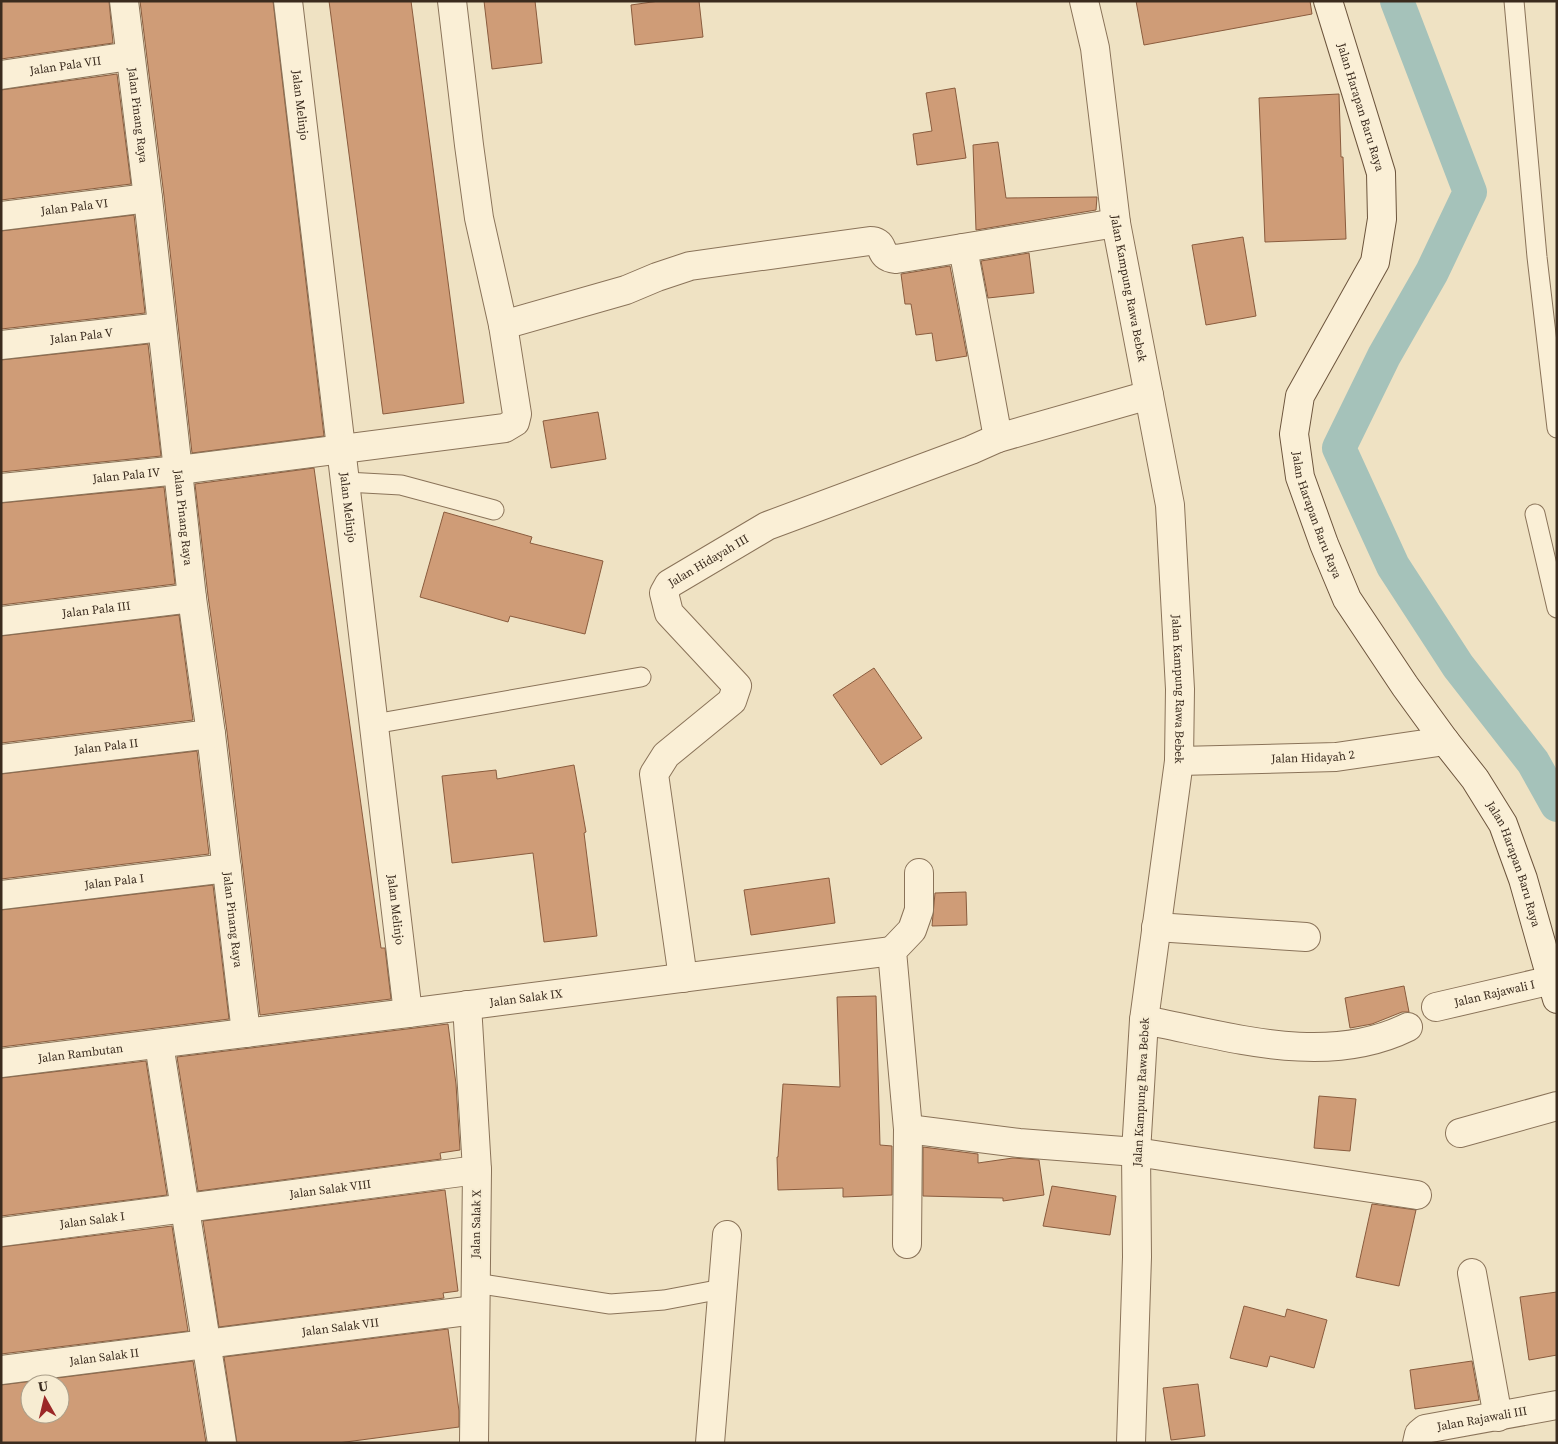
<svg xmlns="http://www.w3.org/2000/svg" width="1558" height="1444" font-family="'Source Serif 4',serif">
  <rect width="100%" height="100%" fill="#efe2c3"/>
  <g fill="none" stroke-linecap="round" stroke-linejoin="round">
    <!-- canal -->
    <polyline stroke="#a5c2ba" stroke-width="34" points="1397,1 1470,192 1432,272 1384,356 1339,448 1393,566 1458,666 1533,762 1557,805"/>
  </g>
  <!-- building -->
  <g fill="#cf9c77" stroke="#8a5c3e" fill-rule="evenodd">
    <polygon points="1,1 109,1 113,43 1,59"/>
    <polygon points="140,1 273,1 324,436 192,453 164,196"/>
    <polygon points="329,1 411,1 464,403 383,414"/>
    <polygon points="484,1 535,1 542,63 492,69"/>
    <polygon points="659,1 699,1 703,37 635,45 631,5"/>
    <polygon points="1136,1 1310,1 1312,14 1144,45"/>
    <polygon points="117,74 131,184 1,200 1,90"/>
    <polygon points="955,88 966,158 917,165 913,134 932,131 926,93"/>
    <polygon points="1339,94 1341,157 1343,157 1346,239 1265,242 1259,98"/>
    <polygon points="998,142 1006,198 1097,197 1096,210 976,230 973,145"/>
    <polygon points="134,215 145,313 1,329 1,231"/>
    <polygon points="1243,237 1256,316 1206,325 1192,245"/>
    <polygon points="1029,253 1034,293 988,298 981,261"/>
    <polygon points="950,266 967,356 936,361 932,333 916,335 911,304 905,304 901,274"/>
    <polygon points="148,344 161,456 1,472 1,360"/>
    <polygon points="598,412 606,459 551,468 543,421"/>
    <polygon points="314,468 381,948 385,948 391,999 260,1015 227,732 208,596 195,484"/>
    <polygon points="164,487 175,584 1,605 1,503"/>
    <polygon points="444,512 532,537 530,543 603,561 585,634 510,616 508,622 420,597"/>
    <polygon points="179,615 193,720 1,743 1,636"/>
    <polygon points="874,668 922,738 881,765 833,695"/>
    <polygon points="197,751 209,854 1,879 1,774"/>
    <polygon points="574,765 586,832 584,833 597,936 544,942 533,853 452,863 442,776 496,770 497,779"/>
    <polygon points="829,878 835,923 751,935 744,890"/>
    <polygon points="213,885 229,1019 1,1047 1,910"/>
    <polygon points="966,892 967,925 932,926 935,893"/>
    <polygon points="1404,986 1409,1012 1402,1012 1372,1024 1350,1028 1345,998"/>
    <polygon points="876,996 880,1145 892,1146 892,1195 843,1197 843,1188 778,1190 777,1157 778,1157 783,1084 840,1087 837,997"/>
    <polygon points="448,1024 456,1084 460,1150 440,1153 441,1159 198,1191 177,1057"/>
    <polygon points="146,1061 167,1195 1,1216 1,1078"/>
    <polygon points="1319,1096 1356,1099 1350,1151 1314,1148"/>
    <polygon points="923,1147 978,1154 978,1163 1013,1158 1039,1160 1044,1195 1003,1201 1003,1198 923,1196"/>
    <polygon points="1052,1186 1116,1196 1110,1235 1043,1226"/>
    <polygon points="445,1190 458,1291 443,1293 444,1298 219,1327 203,1221"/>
    <polygon points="1372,1204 1416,1210 1399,1286 1356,1277"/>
    <polygon points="172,1226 188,1331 1,1354 1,1247"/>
    <polygon points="1557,1292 1557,1355 1529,1360 1520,1297"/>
    <polygon points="1244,1306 1285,1317 1287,1309 1327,1320 1314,1368 1270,1356 1267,1367 1230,1358"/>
    <polygon points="448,1329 459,1411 459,1427 338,1443 237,1443 224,1357"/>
    <path d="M193 1361 206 1443H1V1385ZM30 1384H60V1414H30Z"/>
    <polygon points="1472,1361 1479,1400 1415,1409 1410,1370"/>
    <polygon points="1198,1384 1205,1436 1171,1440 1163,1388"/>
  </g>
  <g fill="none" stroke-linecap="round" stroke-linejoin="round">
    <!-- lane casing -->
    <g stroke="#8a7359" stroke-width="21">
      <g id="lane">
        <polyline points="1514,1 1537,257 1557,428"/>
        <polyline points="346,482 401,485 494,510"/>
        <polyline points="1535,514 1557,608"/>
        <polyline points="374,724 641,677"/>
        <polyline points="475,1283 610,1304 664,1300 722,1289"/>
      </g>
    </g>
    <!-- street casing -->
    <g stroke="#8a7359" stroke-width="30">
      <g id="street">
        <path id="s1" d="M124 1 148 198 192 598 211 734 246 1033"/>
        <path id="s2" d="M288 1 408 1013"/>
        <path id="s3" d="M1084 1 1095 48 1116 223 1170 505 1180 689 1179 761 1144 1020 1136 1152 1137 1257 1131 1443"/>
        <path id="s4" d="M1 75 130 56"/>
        <path id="s5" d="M1 216 148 198"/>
        <path d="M503 325 626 290 657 277 690 266 870 241C888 241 875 257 896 259L1116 223"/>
        <path id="s6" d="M1 345 162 327"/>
        <polyline points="998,438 1149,395"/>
        <path id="s7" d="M1 488 179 470 505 428 515 422 517 414 503 325 479 218 469 145 452 1"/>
        <path id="s8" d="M1 621 192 598"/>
        <path id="s9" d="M1 759 211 734"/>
        <path id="s10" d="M1179 761 1336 757 1445 741"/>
        <path id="s11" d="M1 895 227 868"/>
        <polyline points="1156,927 1306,937"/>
        <path id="s12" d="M683 978 654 774 666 755 732 701 737 686 669 613 664 593 669 584 767 526 971 450 998 438 963 248"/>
        <polyline points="467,1005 477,1170 474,1443"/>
        <path id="s13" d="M1436 1007 1552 980"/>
        <path d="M1144 1020C1229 1036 1325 1068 1408 1027"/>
        <polyline points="159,1044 222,1443"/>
        <path id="s14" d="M1 1063 408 1013 892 951"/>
        <polyline points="908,1129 1019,1143 1136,1152 1417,1195"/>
        <polyline points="1460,1133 1557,1106"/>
        <path id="s15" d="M1 1232 477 1170"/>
        <polyline points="907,1244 908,1129 892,951 912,930 919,910 919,873"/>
        <polyline points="1472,1273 1498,1417"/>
        <path id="s16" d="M1 1370 475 1310"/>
        <polyline points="710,1443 727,1235"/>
        <path id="s17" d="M1417 1443 1419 1434 1425 1429 1557 1405"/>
      </g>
    </g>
    <!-- secondary casing -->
    <g stroke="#6c543c" stroke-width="30">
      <g id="secondary">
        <path id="s18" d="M1328 1 1381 173 1382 219 1375 262 1300 396 1294 434 1300 477 1324 544 1347 599 1405 686 1445 741 1475 779 1503 824 1523 879 1557 999"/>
      </g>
    </g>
    <!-- lane -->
    <use href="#lane" stroke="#faefd6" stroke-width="19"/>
    <!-- street -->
    <use href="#street" stroke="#faefd6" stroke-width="28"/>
    <!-- secondary -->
    <use href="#secondary" stroke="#faefd6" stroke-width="28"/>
  </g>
  <g text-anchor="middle" stroke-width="4" stroke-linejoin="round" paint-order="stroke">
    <!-- street labels -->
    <g font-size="12" fill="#3a2b1e" stroke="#f7ecd2">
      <text dy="4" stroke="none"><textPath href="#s4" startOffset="65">Jalan Pala VII</textPath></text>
      <text dy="4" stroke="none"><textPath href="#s2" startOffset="105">Jalan Melinjo</textPath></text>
      <text dy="4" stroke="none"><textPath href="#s18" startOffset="111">Jalan Harapan Baru Raya</textPath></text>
      <text dy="4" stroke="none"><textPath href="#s1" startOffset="115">Jalan Pinang Raya</textPath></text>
      <text dy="4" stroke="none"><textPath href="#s5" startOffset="74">Jalan Pala VI</textPath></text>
      <text dy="4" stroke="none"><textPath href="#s3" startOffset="291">Jalan Kampung Rawa Bebek</textPath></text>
      <text dy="4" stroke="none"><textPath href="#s6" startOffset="81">Jalan Pala V</textPath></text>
      <text dy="4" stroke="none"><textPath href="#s7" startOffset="126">Jalan Pala IV</textPath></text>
      <text dy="4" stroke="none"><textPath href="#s2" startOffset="510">Jalan Melinjo</textPath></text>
      <text dy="4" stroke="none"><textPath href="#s18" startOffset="546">Jalan Harapan Baru Raya</textPath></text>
      <text dy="4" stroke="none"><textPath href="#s1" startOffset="520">Jalan Pinang Raya</textPath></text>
      <text dy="4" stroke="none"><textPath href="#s12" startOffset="506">Jalan Hidayah III</textPath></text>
      <text dy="4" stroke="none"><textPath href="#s8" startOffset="96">Jalan Pala III</textPath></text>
      <text dy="4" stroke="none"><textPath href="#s3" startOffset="696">Jalan Kampung Rawa Bebek</textPath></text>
      <text dy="4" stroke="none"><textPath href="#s9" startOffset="106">Jalan Pala II</textPath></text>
      <text dy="4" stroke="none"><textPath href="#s10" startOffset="134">Jalan Hidayah 2</textPath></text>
      <text dy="4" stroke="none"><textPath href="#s18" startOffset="951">Jalan Harapan Baru Raya</textPath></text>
      <text dy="4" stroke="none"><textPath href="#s11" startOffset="114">Jalan Pala I</textPath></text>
      <text dy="4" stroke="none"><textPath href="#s2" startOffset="915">Jalan Melinjo</textPath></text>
      <text dy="4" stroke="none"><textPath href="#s1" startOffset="925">Jalan Pinang Raya</textPath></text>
      <text dy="4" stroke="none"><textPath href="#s13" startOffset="60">Jalan Rajawali I</textPath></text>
      <text dy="4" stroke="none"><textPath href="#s14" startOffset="529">Jalan Salak IX</textPath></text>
      <text dy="4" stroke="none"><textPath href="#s14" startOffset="80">Jalan Rambutan</textPath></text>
      <text transform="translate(1141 1092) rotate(-87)" y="4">Jalan Kampung Rawa Bebek</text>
      <text dy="4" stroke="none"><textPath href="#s15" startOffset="332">Jalan Salak VIII</textPath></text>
      <text dy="4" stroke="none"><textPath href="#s15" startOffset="92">Jalan Salak I</textPath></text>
      <text transform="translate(476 1224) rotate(-89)" y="4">Jalan Salak X</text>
      <text dy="4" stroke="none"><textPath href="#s16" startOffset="342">Jalan Salak VII</textPath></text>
      <text dy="4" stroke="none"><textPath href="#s16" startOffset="104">Jalan Salak II</textPath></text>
      <text dy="4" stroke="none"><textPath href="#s17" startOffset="75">Jalan Rajawali III</textPath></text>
    </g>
  </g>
  <!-- border -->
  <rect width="1558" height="1444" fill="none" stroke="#3a2b1e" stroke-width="5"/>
  <!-- north arrow -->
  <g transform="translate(45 1399) rotate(352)"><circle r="24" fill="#f7ecd2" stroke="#ab9f8a"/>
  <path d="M0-4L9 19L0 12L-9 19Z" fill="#9b2727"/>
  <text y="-8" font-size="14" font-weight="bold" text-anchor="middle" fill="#3a2b1e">U</text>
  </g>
</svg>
